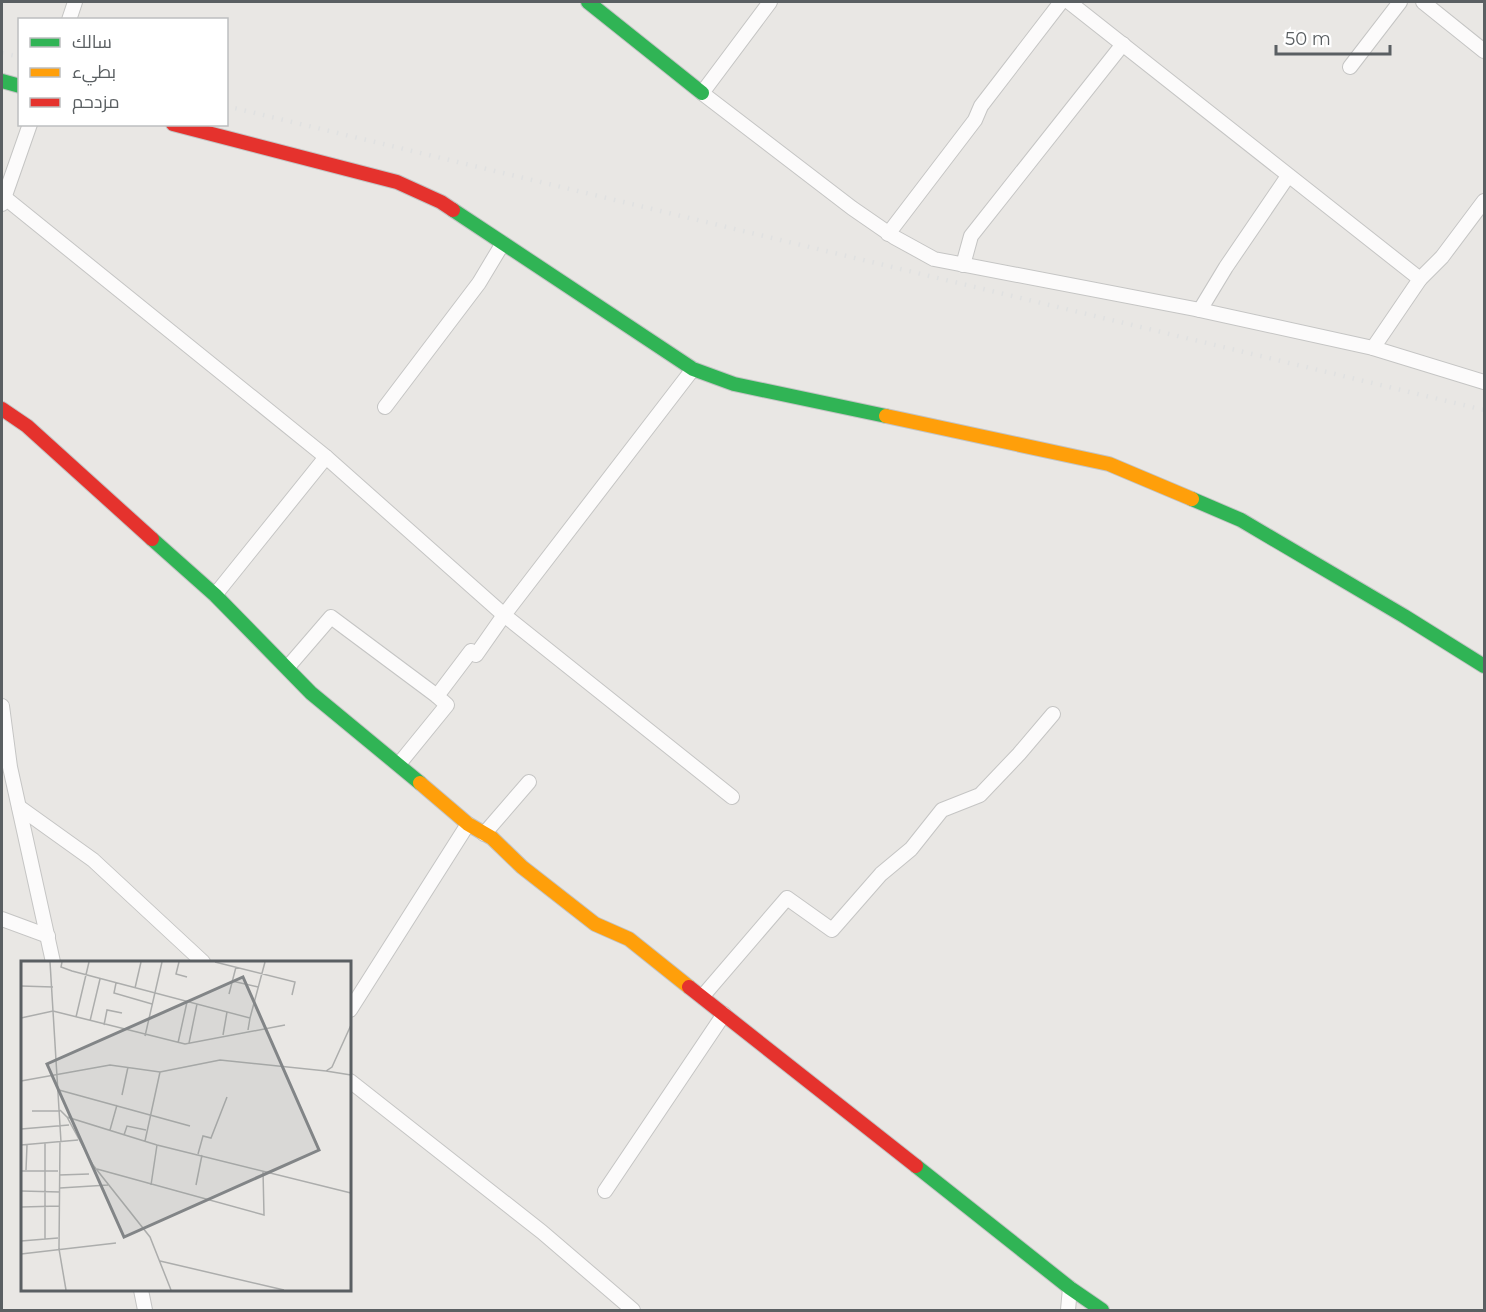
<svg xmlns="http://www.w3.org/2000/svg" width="1486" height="1312" font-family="Montserrat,Cairo,sans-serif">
  <rect width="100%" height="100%" fill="#e9e7e4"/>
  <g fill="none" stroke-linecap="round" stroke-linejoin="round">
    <!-- street casing -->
    <g stroke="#c5c5c4" stroke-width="16">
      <g id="street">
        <polyline points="770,2 702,93 852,208 894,237 934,259 1195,309 1373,348 1484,382"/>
        <polyline points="1069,2 1420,279 1373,348"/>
        <polyline points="1423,2 1484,51"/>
        <polyline points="69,20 75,2"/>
        <polyline points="1350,67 1400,2"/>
        <polyline points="4,197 326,457 504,615 732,797"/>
        <polyline points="2,204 30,124"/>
        <polyline points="888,234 975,120 981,106 1061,2"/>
        <polyline points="963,265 971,236 1123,44"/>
        <polyline points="1420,279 1442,257 1484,201"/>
        <polyline points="1200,310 1226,267 1288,176"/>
        <polyline points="385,407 479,283 503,243"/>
        <polyline points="215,595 326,457"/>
        <polyline points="287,668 331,617 437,696"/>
        <polyline points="2,706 10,767 53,962"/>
        <polyline points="399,764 447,705 437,696 471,651 476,655 504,615 693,369"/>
        <polyline points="19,807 93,860 203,962"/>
        <polyline points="484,834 529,782"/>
        <polyline points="2,919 48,936"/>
        <polyline points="702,997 787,898 832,930 881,874 911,849 942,810 980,795 1019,754 1053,714"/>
        <polyline points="350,1010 468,824"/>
        <polyline points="350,1081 542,1232 633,1310"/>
        <polyline points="605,1191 724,1014"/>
        <polyline points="141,1290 145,1310"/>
        <polyline points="1068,1310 1070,1288"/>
      </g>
    </g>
    <!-- fast casing -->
    <g stroke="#c3c4c4" stroke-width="16">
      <g id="fast">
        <polyline points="588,2 702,93"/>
        <polyline points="2,81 20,86"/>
        <polyline points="453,210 693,369 734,384 886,416"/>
        <polyline points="1192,499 1241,520 1404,616 1484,666"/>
        <polyline points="152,539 215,595 311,693 420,783"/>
        <polyline points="916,1166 1070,1288 1102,1310"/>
      </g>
    </g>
    <!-- slow casing -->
    <g stroke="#c3c4c4" stroke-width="16">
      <g id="slow">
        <polyline points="886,416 1109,464 1192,499"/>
        <polyline points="420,783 468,824 492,838 522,867 595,924 629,939 689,987"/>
      </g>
    </g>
    <!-- jam casing -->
    <g stroke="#c3c4c4" stroke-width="16">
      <g id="jam">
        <polyline points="173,124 397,182 441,202 453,210"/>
        <polyline points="2,409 27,426 152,539"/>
        <polyline points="689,987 916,1166"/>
      </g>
    </g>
    <!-- street -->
    <use href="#street" stroke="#fcfbfb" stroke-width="14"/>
    <!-- fast -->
    <use href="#fast" stroke="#30b455" stroke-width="14"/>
    <!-- slow -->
    <use href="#slow" stroke="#ff9f0a" stroke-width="14"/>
    <!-- jam -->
    <use href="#jam" stroke="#e5322d" stroke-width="14"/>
    <!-- rail -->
    <g stroke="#e0e1e1" stroke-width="4.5" stroke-dasharray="1.5 8" stroke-linecap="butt">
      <polyline points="2,53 20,57"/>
      <polyline points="226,106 1484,410"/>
    </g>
  </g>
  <!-- overview -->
  <g transform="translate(21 961)">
    <rect width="330" height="330" fill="#e9e7e4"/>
    <path fill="none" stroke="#acadac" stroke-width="1.5" d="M29 1 40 181M41 1 40 6 51 10 229 57 227 69M158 1 155 13 166 16M194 1 274 21 271 34M211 20 237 26M95 22 93 32 131 43M0 25 32 26M114 27 120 1M208 33 215 6M55 56 68 1M0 57 32 50 164 83 264 64M229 57 244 1M69 60 79 18M83 64 86 49 101 52M202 74 206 51M124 75 141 1M157 82 166 41M168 82 176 43M305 110 330 114M0 120 89 104 139 111 199 99 305 110 311 106 330 64M38 129 169 165M101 134 107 106M39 149 46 156 136 184 330 232M11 150H39M46 156 72 204 129 276 150 329M0 168 48 164M89 169 96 144M103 174 106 165 125 169M124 180 139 111M39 181 38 288 45 329M24 182V278M0 184 57 179M177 193 182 175 190 177 206 136M76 208 243 254 242 210M5 209 6 184M0 210H37M38 214 68 213M130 224 136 184M175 224 181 194M39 227 87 224M0 230 39 231M0 246 39 245M0 280 37 277M0 293 95 282M139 300 263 329"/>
    <path fill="#828587" fill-opacity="0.15" stroke="#828587" stroke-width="3" d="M222 16 298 189 103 276 26 103Z"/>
    <rect width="330" height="330" fill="none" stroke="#5a5f62" stroke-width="3"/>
  </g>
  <!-- border -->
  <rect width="1486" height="1312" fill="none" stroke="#5a5f62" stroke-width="6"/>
  <!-- legend -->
  <rect x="18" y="18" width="210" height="108" fill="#ffffff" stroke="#bdbfc0" stroke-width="1.5"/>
  <rect x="30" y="38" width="30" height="9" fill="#30b455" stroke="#bdbfc0" stroke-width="1.5"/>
  <text x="72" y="48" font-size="18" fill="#5a5f62">سالك</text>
  <rect x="30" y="68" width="30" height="9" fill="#ff9f0a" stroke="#bdbfc0" stroke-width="1.5"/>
  <text x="72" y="78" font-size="18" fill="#5a5f62">بطيء</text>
  <rect x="30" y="98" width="30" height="9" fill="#e5322d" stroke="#bdbfc0" stroke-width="1.5"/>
  <text x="72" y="108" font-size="18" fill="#5a5f62">مزدحم</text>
  <!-- scale -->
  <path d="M1276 45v9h114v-9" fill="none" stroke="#5a5f62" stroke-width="3"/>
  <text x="1285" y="45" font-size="18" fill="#5a5f62" stroke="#ffffff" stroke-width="4.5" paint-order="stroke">50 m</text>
</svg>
